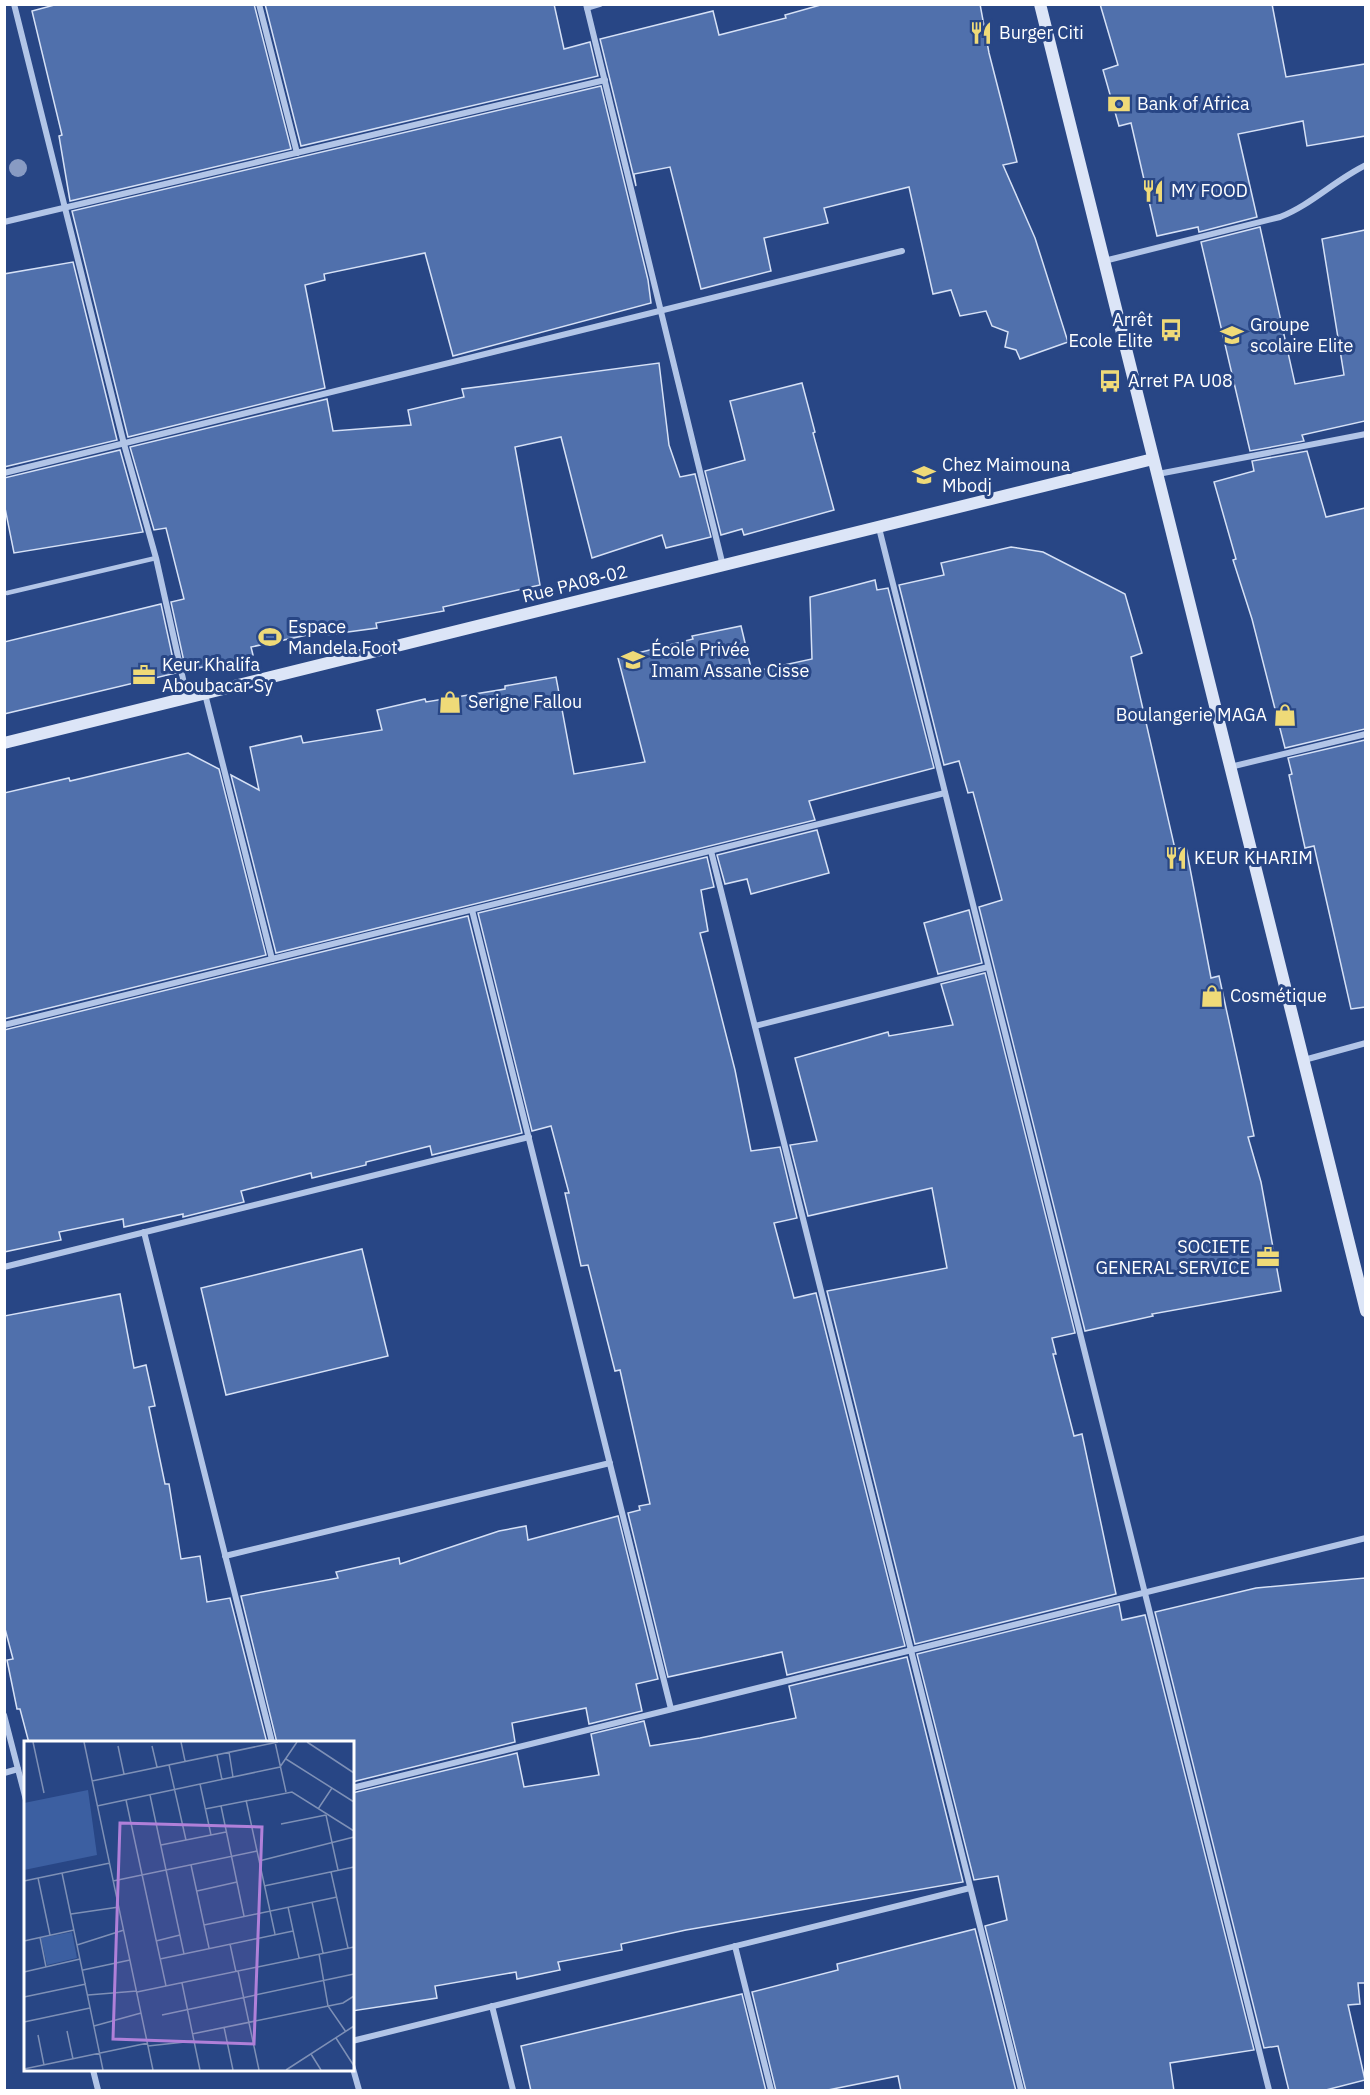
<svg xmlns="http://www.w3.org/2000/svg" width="1370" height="2095" font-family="'IBM Plex Sans',sans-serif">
  <rect width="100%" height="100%" fill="#284685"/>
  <!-- building -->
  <g fill="#5070ac" stroke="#d6e1f6" stroke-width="1.5">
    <polygon points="58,4 254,4 291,149 70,201 59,136 62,135 32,11"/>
    <polygon points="265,4 554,4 564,49 590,42 598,76 301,146"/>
    <polygon points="824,4 980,4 989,53 1017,162 1003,165 1035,238 1068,342 1020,359 1016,350 1005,347 1008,332 992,326 986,311 960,316 951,290 933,294 909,187 824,208 828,223 764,238 771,271 701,289 670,167 634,174 636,186 600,39 713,11 719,35 786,18 785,15"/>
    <polygon points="1100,4 1272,4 1286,77 1365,64 1365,136 1307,146 1303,121 1238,134 1257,217 1199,232 1198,227 1157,236 1131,123 1119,126 1103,70 1118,65"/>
    <polygon points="601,86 648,280 651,303 453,356 425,253 324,274 325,280 305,285 325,388 128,437 72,211"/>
    <polygon points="1260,227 1295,384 1344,375 1322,239 1365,230 1365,421 1302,435 1304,441 1250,451 1201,242"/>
    <polygon points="73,262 117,440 4,467 4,274"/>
    <polygon points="659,363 669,445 680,477 695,474 711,537 666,548 662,535 592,558 561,437 515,447 540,585 443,607 444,611 376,623 377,628 326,635 326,631 251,647 253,655 186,671 171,602 184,599 166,528 154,530 130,447 327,399 333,431 411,425 408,410 464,397 462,389"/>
    <polygon points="802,383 815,432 813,433 834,510 744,535 742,529 721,535 705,471 745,460 730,401"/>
    <polygon points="120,450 143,532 14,553 4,503 4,478"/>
    <polygon points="1307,451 1326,517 1365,508 1365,729 1285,748 1252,619 1233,560 1236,559 1214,482 1254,471 1252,461"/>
    <polygon points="1011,547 1043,552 1125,594 1142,653 1131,657 1175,849 1186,847 1211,978 1219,976 1254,1136 1248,1137 1261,1182 1281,1291 1152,1314 1153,1316 1085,1331 979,907 1002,900 973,792 968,793 959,761 944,765 899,585 944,575 941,563"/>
    <polygon points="875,580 877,590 888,588 934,768 809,801 815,820 276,953 231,775 259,790 250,747 301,736 303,743 382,730 377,710 425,699 426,702 505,689 505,686 556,677 574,774 645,762 618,658 693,639 692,636 741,626 752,672 812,659 810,597"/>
    <polygon points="161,604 176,673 4,714 4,642"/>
    <polygon points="1365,740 1365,1007 1351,1009 1314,846 1305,848 1289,775 1292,774 1288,758"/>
    <polygon points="188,753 219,769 266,955 4,1019 4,793 69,778 70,781"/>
    <polygon points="817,830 829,873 751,894 747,879 725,884 717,855"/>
    <polygon points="707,857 714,887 701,890 708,931 700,933 735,1070 751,1151 780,1147 797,1218 774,1223 794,1298 816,1293 905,1646 787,1675 782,1652 668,1677 628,1513 640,1510 639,1506 650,1504 620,1370 615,1371 588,1265 581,1266 565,1193 569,1193 551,1126 532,1131 478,913"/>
    <polygon points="969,910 982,963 938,974 924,923"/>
    <polygon points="468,916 522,1133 432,1155 430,1146 366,1162 366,1165 312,1178 311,1173 241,1191 244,1202 183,1217 183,1214 124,1227 123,1219 59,1232 61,1240 4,1252 4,1030"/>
    <polygon points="985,973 1075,1333 1052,1338 1056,1354 1053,1354 1074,1436 1082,1434 1116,1594 915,1644 827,1291 947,1268 932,1188 808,1216 790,1145 817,1141 795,1058 888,1032 889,1036 953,1025 941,984"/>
    <polygon points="362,1249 388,1356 226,1395 201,1288"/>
    <polygon points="120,1294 134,1368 146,1365 155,1406 149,1407 165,1484 169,1484 181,1559 200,1556 207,1602 230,1598 267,1743 29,1743 20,1709 17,1709 7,1660 13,1659 4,1625 4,1316"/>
    <polygon points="618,1516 658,1679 636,1684 642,1711 589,1724 586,1708 512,1723 515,1742 352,1782 352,1743 277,1743 241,1596 338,1578 336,1572 399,1558 400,1564 499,1531 526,1526 528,1540"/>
    <polygon points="1365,1578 1365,1983 1358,1983 1360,2004 1348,2005 1365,2080 1322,2091 1289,2091 1278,2046 1264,2048 1155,1612 1256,1588"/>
    <polygon points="1119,1604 1122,1620 1145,1615 1254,2050 1170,2063 1174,2091 1026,2091 985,1926 1007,1920 998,1876 974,1880 917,1654"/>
    <polygon points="907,1657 963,1882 686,1930 621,1944 622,1950 558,1962 560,1970 517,1979 516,1972 435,1986 437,1998 352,2011 352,1793 517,1753 524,1787 599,1775 591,1734 644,1721 650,1746 700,1738 796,1718 789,1686"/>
    <polygon points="975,1929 1016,2091 901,2091 898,2076 823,2091 776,2091 752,1992 838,1970 837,1964"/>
    <polygon points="742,1994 766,2091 531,2091 521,2046"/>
  </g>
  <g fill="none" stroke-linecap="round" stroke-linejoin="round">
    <!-- lane -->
    <polyline stroke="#b2c5e7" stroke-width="4.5" points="7,593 156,558"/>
    <!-- street -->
    <g stroke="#b2c5e7" stroke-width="6">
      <polyline points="14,4 124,444 156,558 187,697"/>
      <polyline points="259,4 297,153"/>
      <polyline points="586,4 723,566"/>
      <polyline points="587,8 600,4"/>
      <polyline points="4,222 605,80"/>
      <path d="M1104 261 1280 217C1311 205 1335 180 1366 165"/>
      <polyline points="4,473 902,251"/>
      <polyline points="1158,474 1366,434"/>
      <polyline points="879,528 1269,2090"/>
      <polyline points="205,694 272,959"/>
      <polyline points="1230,767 1366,734"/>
      <polyline points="711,851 1021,2090"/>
      <polyline points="472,910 671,1709"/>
      <polyline points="4,1025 945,793"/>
      <polyline points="755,1026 988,967"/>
      <polyline points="1304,1060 1366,1043"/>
      <polyline points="144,1232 272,1742"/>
      <polyline points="4,1267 529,1137"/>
      <polyline points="225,1556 610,1463"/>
      <polyline points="4,1715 26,1800"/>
      <polyline points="4,1773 18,1769"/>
      <polyline points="352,1788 1366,1538"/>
      <polyline points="735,1946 771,2090"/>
      <polyline points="492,2006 513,2090"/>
      <polyline points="352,2041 970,1888"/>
      <polyline points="352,2065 359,2090"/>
      <polyline points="93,2070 98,2090"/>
    </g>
    <!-- secondary -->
    <g stroke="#dce5f7" stroke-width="12">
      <polyline points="1040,4 1366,1311"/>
      <polyline points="4,743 1153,459"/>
    </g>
  </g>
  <!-- trees -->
  <circle fill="#889bc3" cx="18" cy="168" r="9"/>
  <!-- icons -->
  <defs>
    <g id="restaurant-bare" transform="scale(1.8)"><path d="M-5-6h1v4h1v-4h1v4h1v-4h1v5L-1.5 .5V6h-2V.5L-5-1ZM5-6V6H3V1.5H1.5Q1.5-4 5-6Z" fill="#efda78" stroke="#284685" stroke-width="2.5" paint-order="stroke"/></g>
    <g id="bank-bare" transform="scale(1.8)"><path d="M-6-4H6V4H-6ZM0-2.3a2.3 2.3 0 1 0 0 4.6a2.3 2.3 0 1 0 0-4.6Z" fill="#efda78" stroke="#284685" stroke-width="2.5" paint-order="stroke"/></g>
    <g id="bus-bare" transform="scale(1.8)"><path d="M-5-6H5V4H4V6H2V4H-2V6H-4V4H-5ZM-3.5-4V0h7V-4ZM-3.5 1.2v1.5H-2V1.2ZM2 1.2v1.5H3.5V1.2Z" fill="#efda78" stroke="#284685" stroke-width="2.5" paint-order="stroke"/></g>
    <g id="school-bare" transform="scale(1.8)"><path d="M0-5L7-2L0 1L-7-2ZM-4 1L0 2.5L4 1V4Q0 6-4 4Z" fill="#efda78" stroke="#284685" stroke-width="2.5" paint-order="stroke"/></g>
    <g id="stadium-bare" transform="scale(1.8)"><path d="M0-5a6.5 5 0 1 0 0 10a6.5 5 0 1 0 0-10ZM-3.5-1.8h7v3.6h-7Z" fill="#efda78" stroke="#284685" stroke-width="2.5" paint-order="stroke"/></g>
    <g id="office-bare" transform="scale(1.8)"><path d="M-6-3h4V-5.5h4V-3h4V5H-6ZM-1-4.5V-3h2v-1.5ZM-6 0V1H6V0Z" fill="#efda78" stroke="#284685" stroke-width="2.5" paint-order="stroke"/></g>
    <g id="shop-bare" transform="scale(1.8)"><path d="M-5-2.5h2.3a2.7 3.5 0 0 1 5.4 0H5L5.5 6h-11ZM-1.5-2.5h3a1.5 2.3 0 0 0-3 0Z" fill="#efda78" stroke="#284685" stroke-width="2.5" paint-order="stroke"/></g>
  </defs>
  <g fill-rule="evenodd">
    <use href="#restaurant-bare" x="981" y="33"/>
    <use href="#bank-bare" x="1119" y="104"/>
    <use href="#restaurant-bare" x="1153" y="191"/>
    <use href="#bus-bare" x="1171" y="330"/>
    <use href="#school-bare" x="1232" y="335"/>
    <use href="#bus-bare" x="1110" y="381"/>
    <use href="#school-bare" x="924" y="475"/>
    <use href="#stadium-bare" x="270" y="637"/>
    <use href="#school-bare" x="633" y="660"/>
    <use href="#office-bare" x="144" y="675"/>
    <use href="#shop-bare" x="450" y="702"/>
    <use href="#shop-bare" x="1285" y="715"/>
    <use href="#restaurant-bare" x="1176" y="858"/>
    <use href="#shop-bare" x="1212" y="996"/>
    <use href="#office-bare" x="1268" y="1257"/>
  </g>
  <g text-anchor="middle" stroke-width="6" stroke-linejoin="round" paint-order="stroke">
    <!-- poi labels -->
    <g font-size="18" fill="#fff" stroke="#284685" text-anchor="start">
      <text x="999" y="39">Burger Citi</text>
      <text x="1137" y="110">Bank of Africa</text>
      <text x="1171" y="197">MY FOOD</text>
      <text x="1153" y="326" text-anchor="end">Arrêt<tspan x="1153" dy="21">Ecole Elite</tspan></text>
      <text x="1250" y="331">Groupe<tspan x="1250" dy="21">scolaire Elite</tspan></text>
      <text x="1128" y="387">Arret PA U08</text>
      <text x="942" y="471">Chez Maimouna<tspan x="942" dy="21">Mbodj</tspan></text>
      <text x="288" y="633">Espace<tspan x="288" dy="21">Mandela Foot</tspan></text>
      <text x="651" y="656">École Privée<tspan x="651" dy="21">Imam Assane Cisse</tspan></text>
      <text x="162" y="671">Keur Khalifa<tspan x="162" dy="21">Aboubacar Sy</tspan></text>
      <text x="468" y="708">Serigne Fallou</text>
      <text x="1267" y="721" text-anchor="end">Boulangerie MAGA</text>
      <text x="1194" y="864">KEUR KHARIM</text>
      <text x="1230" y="1002">Cosmétique</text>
      <text x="1250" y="1253" text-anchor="end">SOCIETE<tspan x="1250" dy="21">GENERAL SERVICE</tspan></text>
    </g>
    <!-- street labels -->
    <g font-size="18" fill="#fff" stroke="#284685">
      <text transform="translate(575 584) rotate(-14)" y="6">Rue PA08-02</text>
    </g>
  </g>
  <!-- overview -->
  <g transform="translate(24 1741)">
    <rect width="330" height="330" fill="#284685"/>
    <path d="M64 49 73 114 0 129V62ZM48 191 53 217 23 224 17 197Z" fill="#3c5fa1"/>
    <path fill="none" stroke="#7e90b6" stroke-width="1.5" d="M9 1 20 52M60 1 129 329M157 1 161 20M251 1 262 51M283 1 330 32M94 5 100 33M128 5 133 26M205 11 209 36M193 14 198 39M262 18 330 61M145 24 162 99M68 40 254 1M176 43 187 94M126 54 160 213M102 59 142 245M222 59 251 193M73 65 256 26 273 1M197 65 220 175M181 68 268 51 330 90M294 68 308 47M302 74 314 129M257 83 302 74M137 104 202 91M235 120 330 96M167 124 185 207M307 131 324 207M38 132 79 329M14 137 26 194M0 140 86 122M89 140 233 110M240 145 330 126M173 150 213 141M288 161 299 212M264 166 275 217M47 173 95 166M180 184 313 156M16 196 22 226M0 200 50 189M132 200 156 194M206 203 212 231M53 204 100 189M295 213 304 265 322 291M136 218 269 190M59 229 106 219M214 230 235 329M0 231 56 218M158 242 176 329M113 251 330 206M64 254 113 250M0 256 62 243M138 274 330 233M0 281 66 267M70 285 117 272M200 286 209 329M43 290 49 318M168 293 319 262 330 255M14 294 20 324M312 297 330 325M124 305 170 300M287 313 297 329M0 328 124 302M262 329 330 285"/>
    <path fill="#b080d9" fill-opacity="0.15" stroke="#b080d9" stroke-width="3" d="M96 82 238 86 230 303 89 298Z"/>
    <rect width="330" height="330" fill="none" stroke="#fff" stroke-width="3"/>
  </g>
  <!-- border -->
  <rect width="1370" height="2095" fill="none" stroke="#ffffff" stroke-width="12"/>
</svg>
